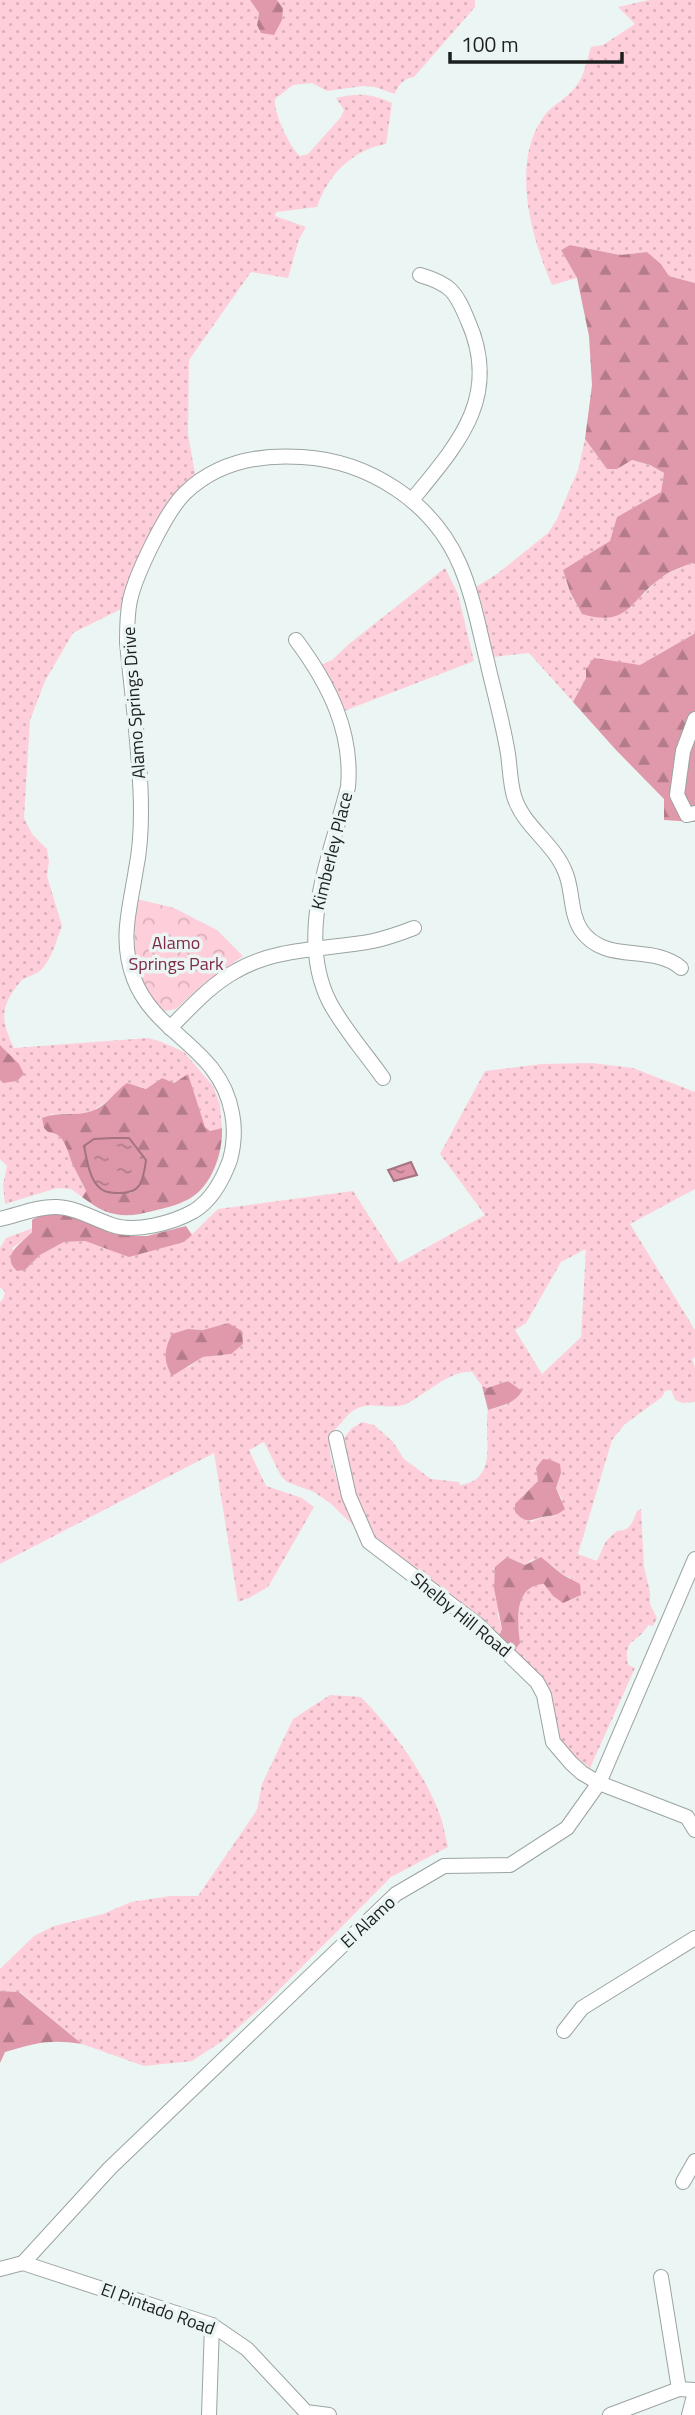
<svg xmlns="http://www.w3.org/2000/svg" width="695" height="2415" font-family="'Titillium Web',sans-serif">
  <defs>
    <pattern id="grass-dots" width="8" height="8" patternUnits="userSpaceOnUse" patternTransform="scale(1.75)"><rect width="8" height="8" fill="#fecfda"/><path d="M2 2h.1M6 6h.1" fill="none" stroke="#d9b1bb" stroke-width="1.8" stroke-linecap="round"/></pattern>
    <pattern id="forest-firs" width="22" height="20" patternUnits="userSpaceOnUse" patternTransform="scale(1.75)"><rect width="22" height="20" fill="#df99ab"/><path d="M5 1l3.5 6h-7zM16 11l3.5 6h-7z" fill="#b47c8b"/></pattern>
    <pattern id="park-crowns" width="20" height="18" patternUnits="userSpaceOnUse" patternTransform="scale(1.75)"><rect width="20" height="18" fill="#fecfda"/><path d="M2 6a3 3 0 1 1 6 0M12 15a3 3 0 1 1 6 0" fill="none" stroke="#d9b1bb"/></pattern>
    <pattern id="water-ripples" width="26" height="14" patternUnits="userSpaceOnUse" patternTransform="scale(1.75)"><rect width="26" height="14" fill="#dd97a9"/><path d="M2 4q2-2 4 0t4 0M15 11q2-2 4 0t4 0" fill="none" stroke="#b27b89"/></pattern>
  </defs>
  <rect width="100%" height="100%" fill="#ebf5f3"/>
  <!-- grass -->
  <g fill="url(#grass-dots)" fill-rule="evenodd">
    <path d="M0 0H250L259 13 257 25 283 8 277 0H475V7L414 77C404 78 398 85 395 94L375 87 363 86 327 91 312 83 293 85 275 99C273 112 290 148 300 156L308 154 341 117 344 110 336 98C357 93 371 93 392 103L386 144C352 150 328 175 317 207L276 212 275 216 306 227 299 239 288 278 251 272 189 360 188 434 195 474 177 492 123 608 73 633 45 681 30 720 24 818 32 834 47 849 49 861 47 876 62 926C57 939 51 961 40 971 35 975 27 976 21 981 0 1006 0 1019 14 1048L148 1038 162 1042 184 1052 213 1086 220 1105 222 1128 210 1131 205 1127 188 1075 173 1083 162 1078 146 1089 139 1086 111 1098 93 1111 82 1114H51L55 1132 68 1145 72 1162 86 1191 82 1197 71 1189 57 1188 5 1204 3 1185 7 1166 0 1159V1080L3 1083 9 1054 0 1045Z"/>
    <path d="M649 0H695V283L669 276 661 264 647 252 620 255 570 245 561 250 577 278 552 285C531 237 510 163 544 116 551 106 564 100 572 91 584 80 586 62 591 47L603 45 635 24 618 7Z"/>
    <polygon points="585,439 607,469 617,469 631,460 650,465 664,473 661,492 617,517 611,541 563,570 570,593 582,614 643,595 661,577 691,563 695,564 695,630 694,634 640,665 619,663 586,678 573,702 529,653 493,657 476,587 497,574 548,533 557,519 578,470"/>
    <polygon points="445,568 458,594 474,661 344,711 334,686 321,665 332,660 349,644"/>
    <path d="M592 1063 633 1068 695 1092V1189L630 1224 695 1330V1357L692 1359 695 1367V1402L683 1403 675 1400 671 1390 665 1391 662 1397 625 1424 612 1440 578 1554 597 1561 606 1541 617 1531C630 1531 633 1522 637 1511L641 1509 644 1567 650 1592V1604L657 1618 653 1626 648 1625C636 1646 623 1637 628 1665L635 1668 590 1768 567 1750 557 1733 550 1694 514 1651C521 1629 510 1585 544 1583L553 1596 572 1578 563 1575 552 1565 533 1559 525 1565 506 1557 498 1616 502 1629 499 1636 460 1602 375 1542 362 1516 341 1442 351 1429 362 1422 374 1425 393 1442 404 1459 431 1479 459 1482 460 1485C500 1479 483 1437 488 1410L507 1405 508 1381 487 1388 482 1386 472 1372C453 1369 426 1393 410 1402 394 1412 375 1401 358 1408 351 1411 346 1417 342 1422 339 1426 333 1430 331 1435 323 1454 348 1507 355 1527L330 1503 314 1492 287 1482 281 1476 264 1442 249 1450 266 1486 302 1498 314 1507 268 1587 249 1598 238 1602 214 1453 0 1564V1302L3 1299 5 1292 0 1287V1248L6 1238 33 1228 29 1236 12 1248 25 1270 40 1255 64 1242 85 1241 110 1250 184 1242 218 1209 353 1191 399 1263 485 1215 440 1154 485 1071 542 1064ZM586 1249 581 1337 542 1374 515 1330 526 1323 561 1262ZM228 1323 231 1354 203 1357 187 1368 188 1329 203 1330ZM561 1473 556 1488 562 1499 555 1516 543 1517 531 1522 523 1495 533 1488 539 1481Z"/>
    <path d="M330 1695 361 1697C392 1729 421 1768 438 1810 443 1821 445 1835 448 1847L391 1877 264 2005 224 2040 192 2061 144 2066 82 2044 20 1992 0 1991V1969L34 1936 54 1926 103 1914 131 1902 170 1896H198L257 1810 262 1784 293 1719Z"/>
  </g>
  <!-- forest -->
  <g fill="url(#forest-firs)" fill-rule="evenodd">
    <polygon points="250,0 277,0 283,8 282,20 274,35 261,33 257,25 259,13"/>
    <path d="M570 245 620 255 647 252 661 264 669 276 695 283V564L691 563C681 568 669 571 661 578 629 601 628 628 582 614L570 592 563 570 610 541 617 517 661 492 664 473 650 465 632 460 617 469H607L585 439 592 385 589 336 577 278 561 250Z"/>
    <polygon points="695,630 695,822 664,820 664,799 616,750 573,702 586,678 586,669 594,658 640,665 694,634"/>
    <polygon points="0,1045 19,1064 24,1074 17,1081 3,1083 0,1080"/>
    <path d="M188 1074 205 1127 210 1131 222 1128C223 1153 212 1186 189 1199 178 1205 165 1208 153 1211 140 1214 128 1217 115 1214 102 1212 92 1204 82 1197L86 1191C82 1182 77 1174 73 1165 67 1152 66 1133 48 1132L44 1128 42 1118C58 1111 75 1117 92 1111 107 1106 114 1092 127 1083L146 1089 162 1078 174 1083ZM113 1138H129L146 1160 131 1193H111L91 1174 85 1146 94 1139Z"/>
    <path d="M63 1212 131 1236H147L186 1226 192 1235 184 1242 129 1257 85 1241 64 1242 40 1255 25 1270 17 1271C0 1255 21 1244 32 1232V1220L41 1215Z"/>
    <path d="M228 1323 242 1331 243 1344 231 1354 203 1357 172 1376C163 1360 164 1350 172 1334L188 1329 203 1330Z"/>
    <path d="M508 1381 522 1391C514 1404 501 1406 488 1410L482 1386 487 1388Z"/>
    <path d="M543 1459 551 1460 560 1464 561 1473 556 1488 565 1509C555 1517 553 1515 542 1517 529 1521 525 1523 515 1512V1504L538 1481 536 1468Z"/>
    <path d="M507 1557 525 1565 541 1557 563 1575 580 1584 581 1595 563 1603 553 1596 544 1584C514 1585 517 1621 520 1643L514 1651 499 1636 502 1629 494 1588 495 1567Z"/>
    <path d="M0 1991 19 1992 82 2044C49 2039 36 2043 5 2052L0 2063Z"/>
  </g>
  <!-- park -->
  <path fill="url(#park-crowns)" d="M137 899 174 908 217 930 243 956 203 984 176 1009 165 1011C132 992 132 933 137 899Z"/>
  <!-- water -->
  <g fill="url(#water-ripples)" stroke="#a37380" stroke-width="2">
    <path d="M113 1138H129L146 1160C143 1181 142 1194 117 1193 112 1193 105 1192 101 1189 89 1180 87 1159 84 1146L94 1139Z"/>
    <polygon points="411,1162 417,1175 394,1181 388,1170"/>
  </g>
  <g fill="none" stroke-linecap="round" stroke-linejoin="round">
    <!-- minor casing -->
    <g stroke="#9aa4a2" stroke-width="16">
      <g id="minor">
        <path d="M412 500C457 445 502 397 468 321 456 292 451 284 420 275"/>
        <path d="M296 640C329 684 353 732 348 787 331 855 295 935 330 1003 344 1029 366 1054 383 1078"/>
        <polyline points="695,719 683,751 677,795 687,815 695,813"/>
        <path d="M170 1028C191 1007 210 985 236 971 277 947 327 950 373 941 387 938 401 933 414 928"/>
        <path d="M0 1219C18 1215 38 1206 57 1207 77 1208 94 1219 112 1225 135 1233 173 1223 194 1211 212 1200 223 1179 230 1160 234 1145 235 1128 232 1113 220 1047 156 1036 134 979 119 939 130 909 136 869 140 850 141 831 141 811 141 757 132 697 127 642 127 628 127 614 130 600 136 574 166 511 185 493 217 462 259 454 302 457 369 461 433 502 460 565 473 595 479 629 487 661 494 692 503 723 508 754 510 768 510 782 514 796 523 827 555 843 566 874 573 892 570 913 581 930 605 965 652 943 681 968"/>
        <polyline points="336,1438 349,1496 369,1542 477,1624 537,1682 544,1695 553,1742 571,1763 582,1773 599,1783 687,1817 695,1830"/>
        <polyline points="564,2031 582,2008 695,1938"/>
        <polyline points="683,2182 695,2161"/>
        <polyline points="23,2263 110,2168 396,1894 444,1866 510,1865 567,1828 599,1783 695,1559"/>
        <polyline points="0,2269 23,2263 212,2325 247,2349 306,2412 329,2415"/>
        <polyline points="661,2277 679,2389"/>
        <polyline points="209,2415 212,2325"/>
        <polyline points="610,2415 679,2389 695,2390"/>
        <polyline points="689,2415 695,2392"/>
      </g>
    </g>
    <!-- minor -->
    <use href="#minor" stroke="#fff" stroke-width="14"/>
  </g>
  <g text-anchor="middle" stroke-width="7" stroke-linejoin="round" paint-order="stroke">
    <!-- street labels -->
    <g font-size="18" fill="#1c1f1f" stroke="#ebf5f3">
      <text transform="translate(134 703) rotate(-94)" y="6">Alamo Springs Drive</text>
      <text transform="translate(332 851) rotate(-76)" y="6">Kimberley Place</text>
      <text transform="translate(461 1615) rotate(39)" y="6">Shelby Hill Road</text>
      <text transform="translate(368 1922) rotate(-43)" y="6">El Alamo</text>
      <text transform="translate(158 2309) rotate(20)" y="6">El Pintado Road</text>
    </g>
    <!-- park labels -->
    <g font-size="18" fill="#7e2b47" stroke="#ebf5f3">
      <text x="176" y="949">Alamo<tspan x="176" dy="21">Springs Park</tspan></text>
    </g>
  </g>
  <!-- scale -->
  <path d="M450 52v10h172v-10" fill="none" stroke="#1c1f1f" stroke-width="3.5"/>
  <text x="461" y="52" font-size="21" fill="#1c1f1f" stroke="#ebf5f3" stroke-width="5" paint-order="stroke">100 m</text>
</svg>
